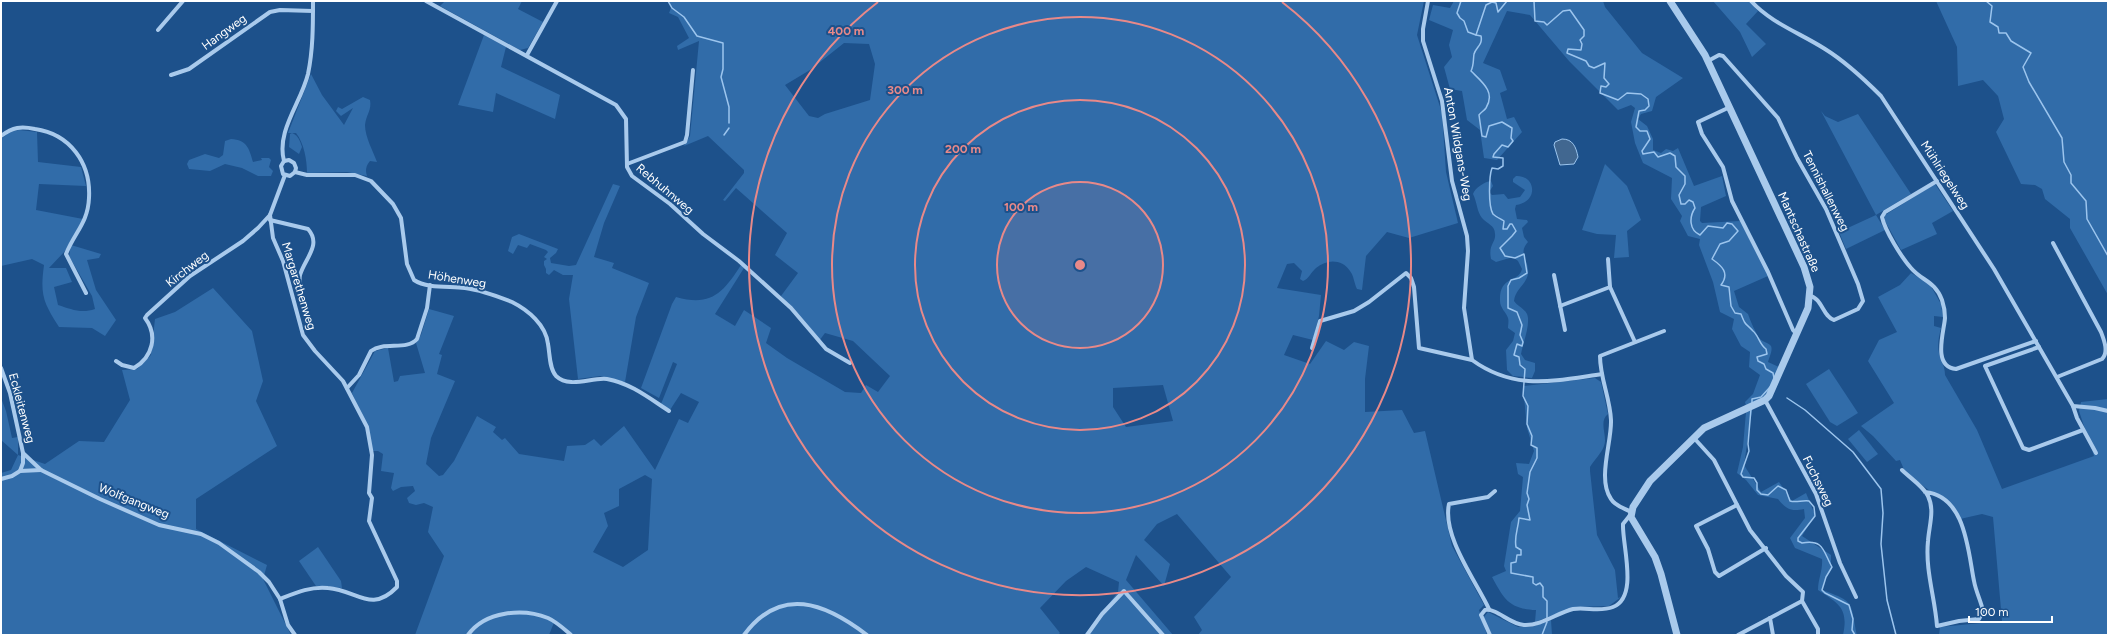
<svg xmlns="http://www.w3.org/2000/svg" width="2109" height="636" font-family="Figtree,sans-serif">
  <rect width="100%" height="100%" fill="#1d518b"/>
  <!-- green -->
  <g fill="#316ca9" fill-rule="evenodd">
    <polygon points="445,1 522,1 518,9 543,22 528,48 520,50 440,6"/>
    <path d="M667 1H1424L1417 35 1442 113 1446 172 1458 223 1409 238 1387 232 1366 256 1362 290 1357 289C1354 283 1354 276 1350 271 1342 259 1327 259 1316 268 1311 272 1309 279 1303 281L1300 279 1302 271 1294 263 1287 264 1277 288 1321 295 1319 316 1313 340 1293 335 1284 355 1310 364 1326 341 1344 350 1354 342 1369 346 1365 379V412L1402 410 1414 433 1425 431 1452 546 1484 605 1479 610 1487 635H1198L1202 630 1194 617 1231 577 1177 514 1157 524 1144 540 1170 564 1164 586 1136 555 1126 580 1173 635H1084L1118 592 1119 582 1086 567 1066 581 1040 608 1060 633 1058 635H573L555 620 549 635H415L444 556 428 532 433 507 424 503 416 505 409 503 407 498 415 491 413 486 401 487 393 491 391 488 394 473 381 471 383 454 378 451H371L369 433 352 393 375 351 388 348 394 382 398 381 400 376 425 373 416 343 421 335 429 309 454 316 439 354 442 355 437 374 455 381 431 438 426 464 439 476 443 475 454 461 477 416 496 427 493 432 502 440 505 438 519 454 564 461 567 446 585 445 594 439 601 446 624 426 655 470 679 419 688 423 699 402 681 393 670 410 661 404 677 364 673 362 659 398 641 388 672 304 676 297C711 307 723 293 741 265L744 268 715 314 735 326 744 310 771 328 766 343 787 358 845 392 861 393 866 385 878 392 890 376 853 341 825 333 819 341 781 296 798 273 775 255 787 233 736 188 725 201 723 200 744 173V170L708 136 684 146 690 136 699 41 678 50 677 46 689 38 678 17 669 13 671 8ZM844 43 869 44 875 64 870 100 825 114 818 118 809 116 785 85 810 70ZM1163 385 1173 421 1126 427 1113 407V388ZM645 475 652 479 648 550 623 567 593 552 608 526 604 513 619 506V489Z"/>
    <path d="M1454 1H1603L1605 7 1642 53 1683 78 1656 97 1652 111 1641 114 1638 119 1647 126 1653 139V150L1661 153 1666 149 1673 151 1678 148 1694 186 1722 176 1726 196 1701 207 1700 221 1702 223 1740 221 1767 273 1768 276 1734 291 1739 307 1748 314C1750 320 1756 334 1760 339 1763 342 1769 343 1771 346 1773 350 1769 358 1768 362L1781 368 1764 398 1746 406 1745 402 1753 394 1760 375 1749 367 1750 352 1741 346 1732 329 1734 319 1720 312 1713 282 1699 245 1700 239 1688 236 1680 221 1682 216 1671 199 1672 178 1643 163 1635 143 1631 122 1635 108 1631 105 1618 110 1569 61 1530 15 1507 11 1483 63 1500 70 1507 90 1500 93 1507 119 1514 117 1522 132 1497 160 1484 158 1480 130 1467 120 1462 91 1450 89 1444 67 1452 57 1449 45 1453 30 1429 20 1433 5 1450 8Z"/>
    <polygon points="1713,1 1749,1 1758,11 1746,24 1766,44 1752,57 1740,32"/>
    <polygon points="1936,1 2108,1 2108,295 2070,228 2070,219 2045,199 2042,189 2035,185 2021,184 1996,132 2004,119 1998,96 1983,80 1958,86 1957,47"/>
    <polygon points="484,35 506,47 501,67 560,95 555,119 496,93 493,112 458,105"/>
    <path d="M311 74 322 95 344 125 353 108 341 116 336 111 338 107 342 109 363 97 370 100C372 110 366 115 365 125 365 137 373 151 377 162L370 161C366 166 365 170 367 176L347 172 307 173C307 160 304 143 296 133H288Z"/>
    <polygon points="1821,111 1825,116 1838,122 1858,114 1911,194 1876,215 1885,230 1846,249 1839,232 1876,215"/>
    <path d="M19 130 37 132 38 162 81 167 86 186 39 184 36 210 83 219 65 251 49 268H66L72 282 54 287 58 305C71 309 81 314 95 309L92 296 69 256 71 245 101 254 99 258 87 260 96 290 116 320 105 336 92 328 59 327C43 302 40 295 44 265L32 259 1 266V139L10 132Z"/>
    <path d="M292 133C298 135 300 141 302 147L299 154 289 147 290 134Z"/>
    <path d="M231 139C247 140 249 148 253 162L262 160 261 158H269L271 160 269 167 273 171 271 176H258L242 168 225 164 210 171 189 169 187 164 189 160 205 154 219 158 223 155 225 141Z"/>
    <polygon points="1605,164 1627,186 1641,220 1627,231 1629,257 1614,258 1616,235 1597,234 1582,230"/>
    <path d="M1516 176C1536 175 1539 202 1516 205L1515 209 1517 219 1527 220 1528 222 1522 228 1524 237 1528 242C1517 254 1530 261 1528 274 1526 285 1515 289 1514 301 1517 306 1524 308 1527 314 1531 323 1523 343 1521 354L1525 360 1535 363V371L1532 378 1513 376 1507 370 1506 350 1513 341 1515 333 1508 328C1508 325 1509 321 1508 318 1506 312 1500 308 1500 301 1499 275 1519 283 1522 269L1518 261 1513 257 1496 262 1491 259C1488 244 1496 243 1495 234 1495 225 1487 224 1482 218 1477 212 1477 202 1473 194 1475 188 1484 182 1491 181L1493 186 1489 192 1492 195 1504 194 1508 199 1520 197 1525 190 1513 182V179Z"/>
    <polygon points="613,184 620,186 604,223 594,257 614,263 612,268 649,283 636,317 625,382 600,376 578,379 569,299 573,275 563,275 554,270 549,275 546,273 546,269 544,265 544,261 547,259 544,257 548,252 546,250 530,244 527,248 518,245 513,254 508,251 512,237 519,234 558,249 556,253 550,258 551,263 569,266 576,265"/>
    <polygon points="1935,184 1953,211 1932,223 1937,234 1901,250 1885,221 1885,215"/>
    <path d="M1911 273 1929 283 1941 304 1943 317 1934 316V326L1941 328C1939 336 1937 345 1939 353 1941 361 1945 366 1945 375L1977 430 2002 489 2094 456 2079 411 2081 402 2108 399V635H1939L1940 627 2002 621 1993 517 1982 514 1960 519 1953 505 1930 491 1905 472 1900 460 1896 461 1873 436 1861 426 1894 403 1868 361 1879 340 1897 332 1878 297 1900 285Z"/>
    <polygon points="213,288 252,331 263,381 256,401 277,446 196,499 196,529 267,565 263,579 291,635 1,635 1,473 11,470 18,455 1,440 1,398 6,411 12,438 18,437 18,455 45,464 79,441 104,442 130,400 122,370 137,369 151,355 155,319 175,312"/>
    <polygon points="1829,369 1858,413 1837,426 1830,422 1806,384"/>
    <path d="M1595 378 1601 382 1608 414C1598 422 1608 436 1604 446 1601 454 1594 460 1590 467V471L1597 535 1615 570 1618 598 1621 597 1609 606 1575 607 1535 622 1536 610C1509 609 1504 599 1492 577L1506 571 1504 566 1511 522 1520 511 1523 477 1518 474 1516 463 1529 464 1534 451 1527 428 1523 386Z"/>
    <path d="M1752 410 1744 465 1761 492 1779 482 1792 501 1806 493 1815 515 1802 536 1831 555V570L1824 581 1822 590C1856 602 1850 602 1857 635H1843C1849 608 1838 603 1818 590 1818 579 1823 570 1822 559L1795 548 1790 538 1805 518 1804 509C1791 512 1786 509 1778 499L1758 495 1746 480 1737 473 1743 447 1746 412Z"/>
    <polygon points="1859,430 1878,454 1867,462 1848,439"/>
    <polygon points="318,547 341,581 342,588 316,586 299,561"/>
    <polygon points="1488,612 1518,627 1532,627 1551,620 1552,635 1492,635 1483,618"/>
  </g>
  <!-- water -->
  <path fill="#416790" stroke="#9cc5ee" d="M1562 139C1573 139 1576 147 1578 157L1574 164 1560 165 1554 145 1555 142Z"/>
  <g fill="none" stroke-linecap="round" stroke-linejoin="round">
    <!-- stream -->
    <g stroke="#9cc5ee" stroke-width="1.5">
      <polyline points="668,1 672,8 684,17 697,36 723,43 723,69 721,77 729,107 729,123"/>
      <polyline points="1461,1 1457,13 1460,18 1464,21 1468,32 1476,35 1486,5 1492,2 1496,3 1498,12 1507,1"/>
      <path d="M1534 1 1535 21 1544 22 1547 25 1563 11 1570 10 1584 30V36L1580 40 1582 44 1581 50 1568 49 1567 53 1586 61 1589 66 1594 68 1605 63 1604 78 1609 84 1606 87 1601 86 1600 93 1618 100 1627 93 1641 94 1648 99 1649 106 1645 110 1639 111 1636 127 1640 131H1647L1650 139 1642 151 1643 154 1654 152 1658 157 1670 153 1675 156 1676 167 1685 176V184L1679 195 1681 204H1685L1689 200 1693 202 1695 208C1689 217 1689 230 1700 235L1708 226 1723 228 1727 223 1732 224 1738 231 1729 241 1720 244 1712 259C1722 266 1730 273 1721 285L1729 287 1731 306 1735 313 1741 314C1746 327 1745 322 1753 331 1759 336 1759 344 1766 349L1767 354 1757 357 1758 361 1764 364 1766 369 1773 373 1774 378"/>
      <polyline points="1986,1 1992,6 1990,22 1998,27 1999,33 2006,33 2011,41 2031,53 2023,67 2029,82 2062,138 2064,162 2071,175 2071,183 2086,201 2087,219 2108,256"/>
      <path d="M1476 35 1481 36C1483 45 1476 47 1474 54 1473 60 1474 65 1471 71 1482 82 1496 92 1486 108 1484 111 1481 112 1479 115L1482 136 1486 137 1489 126 1502 122 1512 128 1511 138 1513 141 1508 147 1502 145 1494 154 1493 157 1503 158V166L1498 169 1492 168C1489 176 1488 206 1493 214 1496 217 1501 219 1504 221L1503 229H1507L1510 224H1512L1516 231 1512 236 1500 248 1505 256 1515 258 1524 254 1527 273 1519 278 1511 280 1508 286V308L1517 312 1522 325 1520 335 1523 342 1522 346 1517 344 1514 355 1519 357 1520 365 1525 369 1523 396 1528 406 1527 424 1532 436 1531 445 1537 448V458L1530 472 1527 493 1529 499 1527 505 1530 520 1519 518C1518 530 1514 536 1516 547L1521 550V555H1517L1516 562 1511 563V573L1533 577V583L1536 585 1540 583 1543 587V597L1547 601V618"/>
      <polyline points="724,135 729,128"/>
      <polyline points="1787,398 1805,410 1853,452 1881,489 1883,513 1881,544 1887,600 1896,635"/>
      <polyline points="1752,403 1752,399 1761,397 1770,387"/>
      <path d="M1751 409 1748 444 1749 451 1741 474 1743 477 1754 478 1757 483V490L1761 494 1768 495 1778 486 1786 490 1790 501C1796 503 1802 500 1809 501L1814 507 1815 516 1798 538V541L1802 543C1824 539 1823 551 1832 567L1826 577 1822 590 1825 593 1849 605 1853 619 1852 630 1855 635"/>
      <polyline points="1542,635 1547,622"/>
    </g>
    <!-- minor -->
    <g stroke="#a9caec" stroke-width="4">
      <polyline points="426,1 616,105 626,119 627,167 632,176 670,204 703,234 739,261 791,308 826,349 850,363"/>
      <path d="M1428 1 1423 29V41L1442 101 1452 181 1467 236 1468 251 1464 308 1472 360C1515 391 1553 381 1602 374"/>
      <path d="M1751 1C1771 23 1800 33 1825 49 1846 62 1864 79 1881 96L1994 269 2073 406 2095 408 2108 411"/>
      <polyline points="158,30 183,1"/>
      <polyline points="527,55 557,1"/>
      <path d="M1708 61 1719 55 1723 56 1778 118 1797 158 1826 209 1858 284 1863 301 1858 309 1834 320C1823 317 1822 298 1810 296"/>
      <polyline points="171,75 189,69 270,12 280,10 313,11"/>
      <polyline points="1730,107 1698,122 1702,134 1723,167 1732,201 1768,272 1793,330 1797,334"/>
      <path d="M1 136C13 127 21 126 35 129 70 134 91 163 89 198 88 223 74 233 66 254L86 293"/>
      <path d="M284 161C276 131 301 103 308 74 313 50 313 26 313 1"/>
      <polyline points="284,161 281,166 283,174 290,176 295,172"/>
      <polyline points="284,161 289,160 294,163 296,168 295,172"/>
      <polyline points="627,164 685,142 687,135 693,70"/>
      <path d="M295 172 307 175H355L371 181 393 204 401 218 407 264 414 280C427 289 450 286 465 288 481 290 497 296 512 302 528 310 546 325 548 344 550 354 549 368 556 376 570 389 591 377 607 379 630 383 649 398 669 411"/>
      <path d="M1937 181 1885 212 1882 217C1885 231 1902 258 1911 268 1922 281 1935 281 1942 300 1944 306 1945 312 1945 318 1944 332 1932 367 1956 369L2036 341"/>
      <path d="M270 215 273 238 283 261 303 335 315 351 343 381 367 427 372 455 369 493 372 498 369 521 397 581V587C371 614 357 590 328 588 311 586 295 593 280 599"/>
      <path d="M270 220 308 229C322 245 305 258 300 275 299 279 300 284 300 288"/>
      <path d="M2053 243 2101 332C2104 340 2109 352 2102 359L2057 377"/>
      <polyline points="1554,275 1565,330"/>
      <polyline points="1610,287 1635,342"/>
      <polyline points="1560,306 1610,287 1608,259"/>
      <polyline points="2039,347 1985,366 2023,448 2029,450 2083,430"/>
      <polyline points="1312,348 1320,321 1354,311 1369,302 1406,273 1411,278 1414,287 1419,348 1472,360"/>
      <path d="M116 361 122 365 134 368C153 357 158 335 145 318L147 315 190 276 243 241 258 228 270 215 285 175"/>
      <polyline points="1,368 10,393 23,453 23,463 20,471"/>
      <path d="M347 388 359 375 371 351C384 341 407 351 417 339L427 308 430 285"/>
      <polyline points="1765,400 1816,494 1840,563 1856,597"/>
      <polyline points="2073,406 2077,418 2096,453"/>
      <polyline points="1694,438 1714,460 1750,530 1786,576 1803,592 1802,601 1738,635"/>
      <polyline points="23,453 41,470 100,499 159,525 201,534 219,543 259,572 269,582 280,599 288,625 295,635"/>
      <path d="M1902 470C1910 478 1923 486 1928 496 1935 510 1929 526 1928 541 1925 570 1935 598 1937 626L1959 621 1979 619 1983 611C1981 601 1976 592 1974 581 1968 552 1966 496 1925 492"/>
      <polyline points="1,479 12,476 20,471 41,470"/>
      <polyline points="1737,505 1696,526 1708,549 1715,572 1719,576 1766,548"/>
      <path d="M1631 512C1624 508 1615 506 1611 499 1597 479 1612 442 1611 420 1610 398 1600 378 1600 356L1664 331"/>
      <polyline points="1802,601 1818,629 1818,635"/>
      <path d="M1489 609C1476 581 1442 536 1449 504L1488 497 1495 491"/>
      <polyline points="1770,618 1773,635"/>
      <path d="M468 635C485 611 523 608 548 618 557 622 564 629 571 635"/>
      <path d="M744 635C781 585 825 603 867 635"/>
      <polyline points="1087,635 1102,614 1124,591 1163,635"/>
      <path d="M1490 635 1481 615 1485 610C1497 608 1509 624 1524 625 1541 626 1557 613 1573 609 1586 607 1600 612 1613 607 1639 597 1622 545 1623 524L1631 514"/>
    </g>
    <!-- tertiary -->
    <polyline stroke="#a9caec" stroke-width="7" points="1670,1 1705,55 1804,267 1810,287 1808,308 1769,396 1765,400 1704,428 1650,481 1633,507 1631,517 1655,557 1661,574 1677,635"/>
  </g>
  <!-- distance rings -->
  <circle cx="1080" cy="265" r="83" fill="#e88989" fill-opacity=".12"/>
  <g fill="none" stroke="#e88989" stroke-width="2">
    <circle cx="1080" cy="265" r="83"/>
    <circle cx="1080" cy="265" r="165"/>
    <circle cx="1080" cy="265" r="248"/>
    <path d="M1282 2A331 331 0 1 1 878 2"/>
  </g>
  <g text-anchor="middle" stroke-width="4" stroke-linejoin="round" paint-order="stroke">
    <!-- street labels -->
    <g font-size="12" fill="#fff" stroke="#1d518b">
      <text transform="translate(224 32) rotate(-36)" y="4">Hangweg</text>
      <text transform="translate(1458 144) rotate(80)" y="4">Anton Wildgans-Weg</text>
      <text transform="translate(1945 175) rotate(57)" y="4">Mühlriegelweg</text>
      <text transform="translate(665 189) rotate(40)" y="4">Rebhuhnweg</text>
      <text transform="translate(1826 191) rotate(63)" y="4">Tennishallenweg</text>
      <text transform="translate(1799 232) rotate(66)" y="4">Mantschastraße</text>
      <text transform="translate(187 269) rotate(-38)" y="4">Kirchweg</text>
      <text transform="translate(457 279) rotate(9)" y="4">Höhenweg</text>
      <text transform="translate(299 286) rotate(73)" y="4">Margarethenweg</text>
      <text transform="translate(22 408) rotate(75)" y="4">Eckleitenweg</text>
      <text transform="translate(1818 481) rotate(64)" y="4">Fuchsweg</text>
      <text transform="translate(134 501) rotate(22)" y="4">Wolfgangweg</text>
    </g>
  </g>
  <circle cx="1080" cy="265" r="6" fill="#e88989" stroke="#1d518b" stroke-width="2"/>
  <g font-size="12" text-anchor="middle" font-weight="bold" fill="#e88989" stroke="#1d518b" stroke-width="4" stroke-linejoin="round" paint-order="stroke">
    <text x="846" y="35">400 m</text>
    <text x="905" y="94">300 m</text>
    <text x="963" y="153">200 m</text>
    <text x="1021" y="211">100 m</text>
  </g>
  <!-- border -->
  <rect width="2109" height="636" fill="none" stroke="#ffffff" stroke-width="4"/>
  <!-- scale -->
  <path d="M1969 616v6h83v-6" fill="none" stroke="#ffffff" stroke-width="2"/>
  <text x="1975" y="616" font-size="12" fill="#ffffff" stroke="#1d518b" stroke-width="3" paint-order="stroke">100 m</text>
</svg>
